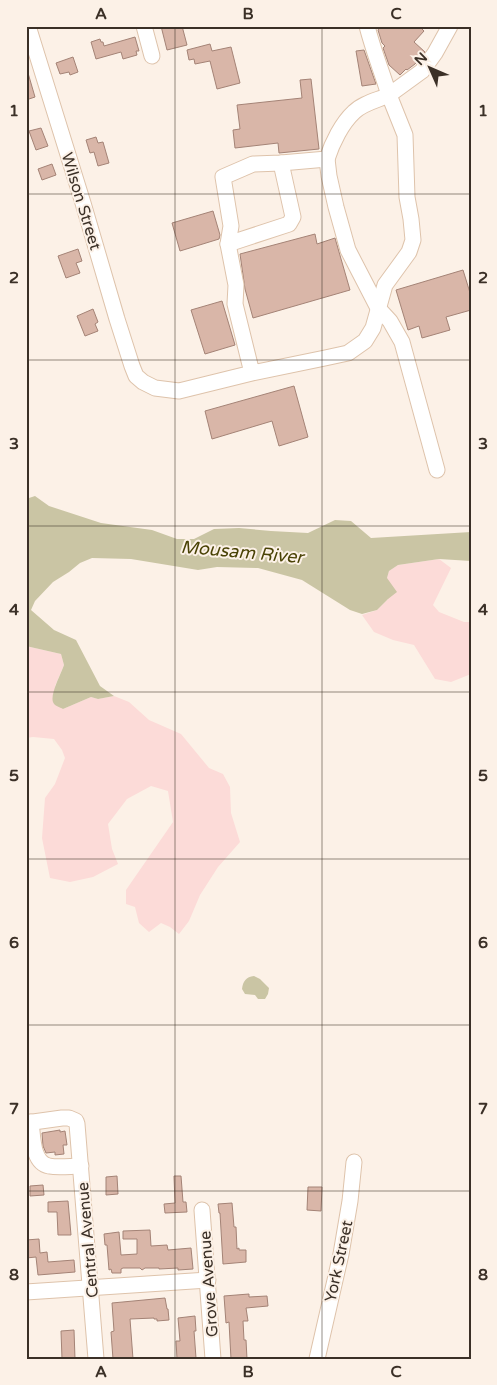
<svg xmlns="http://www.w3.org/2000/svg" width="497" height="1385" font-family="'Varela Round',sans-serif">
  <rect width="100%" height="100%" fill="#fcf1e7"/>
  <!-- green -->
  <g fill="#fcdbd8">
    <polygon points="439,559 451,568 433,605 439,612 464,622 471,622 471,674 451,682 435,679 414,645 393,640 374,632 362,615 377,610 388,599 387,578 389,571 398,565"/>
    <polygon points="26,646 61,654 64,665 55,686 63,709 91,697 98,699 114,696 129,702 149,720 181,734 209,768 223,774 230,787 231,813 240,842 218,867 200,895 189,921 179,934 170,927 161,923 149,932 139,923 135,907 126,904 126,890 173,822 168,791 151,786 127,799 108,824 112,849 118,864 93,877 70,882 50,878 42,838 45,798 55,784 65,758 62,750 54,739 33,737 26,738"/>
  </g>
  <!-- water -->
  <g fill="#cac5a4">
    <path d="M35 496 49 506 101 523 152 530 177 539H194L214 529 239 528 271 531 308 533 335 520 351 521 371 538 471 532V561L439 559 398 565 389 571 387 578 397 592 388 599 377 610 362 614 350 610 302 580 258 568 217 567 198 570 131 559 92 558 80 563 69 572 53 582 35 601 31 610 54 630 76 640 100 686 114 696 98 699 91 697 63 709C60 707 54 706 53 702 50 694 61 674 64 665L61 654 26 646V499Z"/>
    <path d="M254 976 260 979 269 988 268 994 265 999H258L255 995 245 994 242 989C243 981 246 977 254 976Z"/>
  </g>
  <!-- building -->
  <g fill="#d9b6a8" stroke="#a48376">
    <polygon points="161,26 182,26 187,45 167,50"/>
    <polygon points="381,26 419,26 424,31 414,42 425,52 415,64 407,70 406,69 400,75 389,65 383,48 385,46 382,43 378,30"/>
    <polygon points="135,37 139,51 136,51 137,55 123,59 121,52 96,59 91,42 100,39 101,42 103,42 104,46"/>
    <polygon points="210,44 212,51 231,47 240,83 217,89 210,61 195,64 194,59 189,60 187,50"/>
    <polygon points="364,50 376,84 362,86 356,51"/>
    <polygon points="73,57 78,72 70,75 69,72 60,74 56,63"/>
    <polygon points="28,73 35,97 26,100 26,74"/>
    <polygon points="311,79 319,149 279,153 278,143 235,148 233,130 240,129 237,105 302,98 300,80"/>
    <polygon points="41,128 48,146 36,150 29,131"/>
    <polygon points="96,137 98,143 103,142 109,163 98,166 94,152 90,153 86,140"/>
    <polygon points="52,164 56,175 42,180 38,169"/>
    <polygon points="213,211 220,235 219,239 180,251 172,223"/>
    <polygon points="315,234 317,244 335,238 350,290 253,318 245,289 240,254"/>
    <polygon points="78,249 82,261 76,263 80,273 66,278 58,256"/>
    <polygon points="463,270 471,296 471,310 446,317 450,330 422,338 419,326 408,330 396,290"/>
    <polygon points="222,301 235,345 205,354 191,310"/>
    <polygon points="93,309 98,322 95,324 98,331 85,336 77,316"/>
    <polygon points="294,386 308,437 279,446 272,421 212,439 205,411"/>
    <polygon points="60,1130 60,1132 65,1131 67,1145 63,1145 64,1154 55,1155 55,1152 46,1153 43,1146 42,1133"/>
    <polygon points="117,1176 118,1194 106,1195 106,1177"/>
    <polygon points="174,1176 181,1176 183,1202 186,1202 187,1212 165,1213 164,1204 175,1203"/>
    <polygon points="43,1185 44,1195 30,1196 30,1186"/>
    <polygon points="308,1187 322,1187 321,1211 307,1210"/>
    <polygon points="68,1201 71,1235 58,1235 57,1212 48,1212 48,1202"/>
    <polygon points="232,1203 234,1227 236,1227 237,1249 239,1248 239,1250 246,1250 246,1262 223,1264 220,1213 219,1213 218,1204"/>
    <polygon points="150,1230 151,1246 167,1245 168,1250 191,1248 193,1269 178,1270 178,1268 159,1269 159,1268 145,1268 142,1270 140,1268 123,1268 121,1269 121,1273 112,1273 111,1269 109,1270 107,1245 105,1245 104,1234 119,1232 121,1255 137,1254 137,1239 123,1239 123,1231"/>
    <polygon points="39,1239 40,1253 47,1252 48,1262 74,1260 75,1272 38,1275 36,1257 26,1258 26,1240"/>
    <polygon points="249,1294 249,1297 267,1296 268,1306 246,1308 248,1321 243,1321 244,1340 246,1340 247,1359 231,1359 229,1322 226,1323 224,1296"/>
    <polygon points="165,1298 167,1309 168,1309 169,1320 157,1321 157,1319 154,1319 154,1318 130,1319 133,1359 113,1359 111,1332 114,1331 112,1303"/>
    <polygon points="195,1316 196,1331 194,1331 196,1358 177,1359 176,1341 180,1341 178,1318"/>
    <polygon points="74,1330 75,1359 62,1359 61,1331"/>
  </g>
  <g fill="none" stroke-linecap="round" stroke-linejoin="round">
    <!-- minor casing -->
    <g stroke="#dec3ab" stroke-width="17">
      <g id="minor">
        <path d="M28 26 83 203 117 319 132 366 136 376 143 382 155 388 179 391 252 373 325 358 348 353 365 341 373 328 385 285 409 252 413 240 411 219 407 197 405 135 389 95C378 100 363 103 354 112 342 123 332 143 327 159L281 163 253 164 223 177 231 226 228 244 236 285 235 304 252 373"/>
        <polyline points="144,26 152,56"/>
        <path d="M367 26C373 50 382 72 389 95L422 71 435 53 450 26"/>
        <polyline points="327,159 329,176 336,207 348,250 378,308 390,321 402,342 437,470"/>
        <polyline points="228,244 289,224 293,217 281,163"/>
        <path d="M31 1122C33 1136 32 1163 49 1166 59 1168 71 1166 81 1166"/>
        <polyline points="26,1123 62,1118 69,1118 76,1121 77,1124 96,1359"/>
        <polyline points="202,1210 213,1359"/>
        <polyline points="26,1292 208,1280"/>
        <polyline points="317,1359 341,1254 350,1201 354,1162"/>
      </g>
    </g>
    <!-- minor -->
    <use href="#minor" stroke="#fff" stroke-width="15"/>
  </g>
  <!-- grid -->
  <path fill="none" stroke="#3b3027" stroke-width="1" stroke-opacity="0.55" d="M175 26V1359M322 26V1359M26 194H471M26 360H471M26 526H471M26 692H471M26 859H471M26 1025H471M26 1191H471"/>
  <g text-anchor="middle" stroke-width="4" stroke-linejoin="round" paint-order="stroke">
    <!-- street labels -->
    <g font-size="16" fill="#3b3027" stroke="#fcf1e7">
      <text transform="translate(82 201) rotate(73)" y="6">Wilson Street</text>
      <text transform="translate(87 1240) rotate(-95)" y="6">Central Avenue</text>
      <text transform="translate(338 1261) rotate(-78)" y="6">York Street</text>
      <text transform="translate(208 1284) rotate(-94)" y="6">Grove Avenue</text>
    </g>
    <!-- water labels -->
    <g font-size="18" font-style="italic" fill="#494205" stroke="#fcf1e7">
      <text transform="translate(242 552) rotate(5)" y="6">Mousam River</text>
    </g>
  </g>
  <!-- border -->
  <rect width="497" height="1385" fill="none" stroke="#fcf1e7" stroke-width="55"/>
  <!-- north arrow -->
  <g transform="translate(430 68) rotate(315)" stroke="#fcf1e7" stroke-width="4" paint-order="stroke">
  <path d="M0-4L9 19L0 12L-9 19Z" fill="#3b3027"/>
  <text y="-8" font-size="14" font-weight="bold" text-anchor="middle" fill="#3b3027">N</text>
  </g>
  <rect x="28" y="28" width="442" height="1330" fill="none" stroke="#3b3027" stroke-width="2"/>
  <g font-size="16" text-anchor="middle" font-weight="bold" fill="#3b3027">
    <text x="101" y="19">A</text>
    <text x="248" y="19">B</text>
    <text x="396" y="19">C</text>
    <text x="14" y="116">1</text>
    <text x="483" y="116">1</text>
    <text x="14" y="283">2</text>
    <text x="483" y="283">2</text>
    <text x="14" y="449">3</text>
    <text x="483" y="449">3</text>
    <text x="14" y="615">4</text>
    <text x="483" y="615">4</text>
    <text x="14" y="781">5</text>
    <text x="483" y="781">5</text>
    <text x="14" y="948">6</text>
    <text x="483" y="948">6</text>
    <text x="14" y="1114">7</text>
    <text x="483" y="1114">7</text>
    <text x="14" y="1280">8</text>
    <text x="483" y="1280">8</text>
    <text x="101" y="1377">A</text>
    <text x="248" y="1377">B</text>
    <text x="396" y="1377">C</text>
  </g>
</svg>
